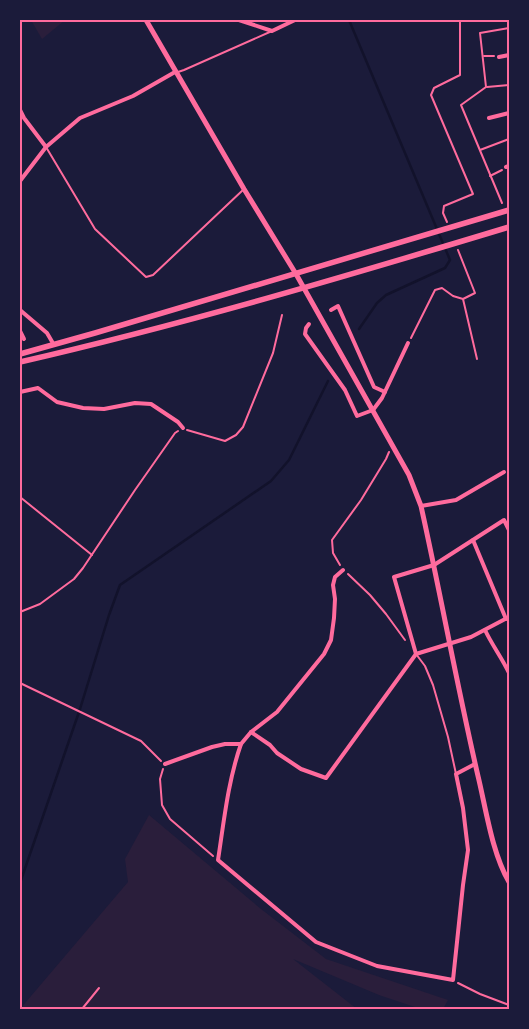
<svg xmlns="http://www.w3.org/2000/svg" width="529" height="1029" font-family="'Libre Baskerville',serif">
  <rect width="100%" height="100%" fill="#1b1b3a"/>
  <!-- green -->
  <g fill="#2a1e3b">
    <polygon points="31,20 65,20 42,39"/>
    <polygon points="149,815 261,909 326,959 448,1000 443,1009 421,1009 379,995 293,959 357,1009 20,1009 128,882 125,859"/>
  </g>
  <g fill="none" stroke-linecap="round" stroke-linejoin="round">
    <!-- stream -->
    <g stroke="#12122b" stroke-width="2.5">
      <polyline points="349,20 450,260 445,268 386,295 377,303 359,329"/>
      <polyline points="20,883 80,709 109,615 120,585 271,481 289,460 328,381"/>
    </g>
    <!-- path -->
    <g stroke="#ff6b9d" stroke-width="2">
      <polyline points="484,56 494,56"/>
      <polyline points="487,87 509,85"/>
      <polyline points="480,150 509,139"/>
      <polyline points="490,176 502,170"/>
      <polyline points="502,203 461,105 486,87 480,33 509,28"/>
      <polyline points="447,222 443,213 444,206 473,194 431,95 434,88 460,75 460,20"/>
      <polyline points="458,250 475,293 463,299 477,359"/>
      <polyline points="411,338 435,290 442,288 453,296 463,299"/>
      <polyline points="187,430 225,441 236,435 243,427 273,353 282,315"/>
      <polyline points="20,497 92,555"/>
      <polyline points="340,565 333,553 332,540 361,500 386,459 389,452"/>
      <polyline points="348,574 370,595 386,614 405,640"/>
      <polyline points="20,612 40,604 74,579 83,568 135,490 175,433 178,431"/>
      <polyline points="20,683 141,741 161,761"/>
      <polyline points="163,769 160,779 162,805 170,819 213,856"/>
      <polyline points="458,983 480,994 509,1005"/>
    </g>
    <!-- service -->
    <g stroke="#ff6b9d" stroke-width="2">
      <polyline points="178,72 184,70 272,31"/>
      <polyline points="46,147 95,229 146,277 153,275 244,189"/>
      <polyline points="416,654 425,666 433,685 448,737 456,774"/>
      <polyline points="82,1009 99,988"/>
    </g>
    <!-- minor -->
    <g stroke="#ff6b9d" stroke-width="4">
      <polyline points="239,20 272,31 295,20"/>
      <polyline points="499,57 509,55"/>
      <polyline points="20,110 24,118 46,147"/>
      <polyline points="489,118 509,113"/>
      <polyline points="506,167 509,166"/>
      <polyline points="20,181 46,147 80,118 133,96 175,72"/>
      <polyline points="20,310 47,333 54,345"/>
      <polyline points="331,310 338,306 374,387 385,392"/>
      <polyline points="309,324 306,328 305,334 345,390 357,416 373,410 382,398 408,343"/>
      <polyline points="20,331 24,339"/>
      <polyline points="20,392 38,388 57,402 83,408 104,409 135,403 151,404 178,422 183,428"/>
      <polyline points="421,506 456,500 504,472"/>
      <polyline points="509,530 504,520 434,565 394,577 416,654 471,637 509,617"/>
      <polyline points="473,540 506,619"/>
      <path d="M485 630C492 645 502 658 509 673"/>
      <polyline points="251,732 270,745 277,753 301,769 326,778 416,654"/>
      <path d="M241 744C228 781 224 821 218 860L316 942 377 966 453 980 463 885 468 850 463 808 456 774 475 764"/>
      <polyline points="165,764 212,747 225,744 241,744 251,732 277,712 324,654 331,640 334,618 335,599 333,585 335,577 343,570"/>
    </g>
    <!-- secondary -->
    <path stroke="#ff6b9d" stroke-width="5" d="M146 20 244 189 296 274 409 475 421 506C441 596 457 686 478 776 486 809 492 853 509 882"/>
    <!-- primary -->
    <g stroke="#ff6b9d" stroke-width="5.5">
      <polyline points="20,354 95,333 509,210"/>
      <path d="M20 362C185 324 347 276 509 227"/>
    </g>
  </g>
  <!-- border -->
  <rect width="529" height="1029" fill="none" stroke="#1b1b3a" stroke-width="42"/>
  <rect x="21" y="21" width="487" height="987" fill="none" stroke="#ff6b9d" stroke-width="2"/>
</svg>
